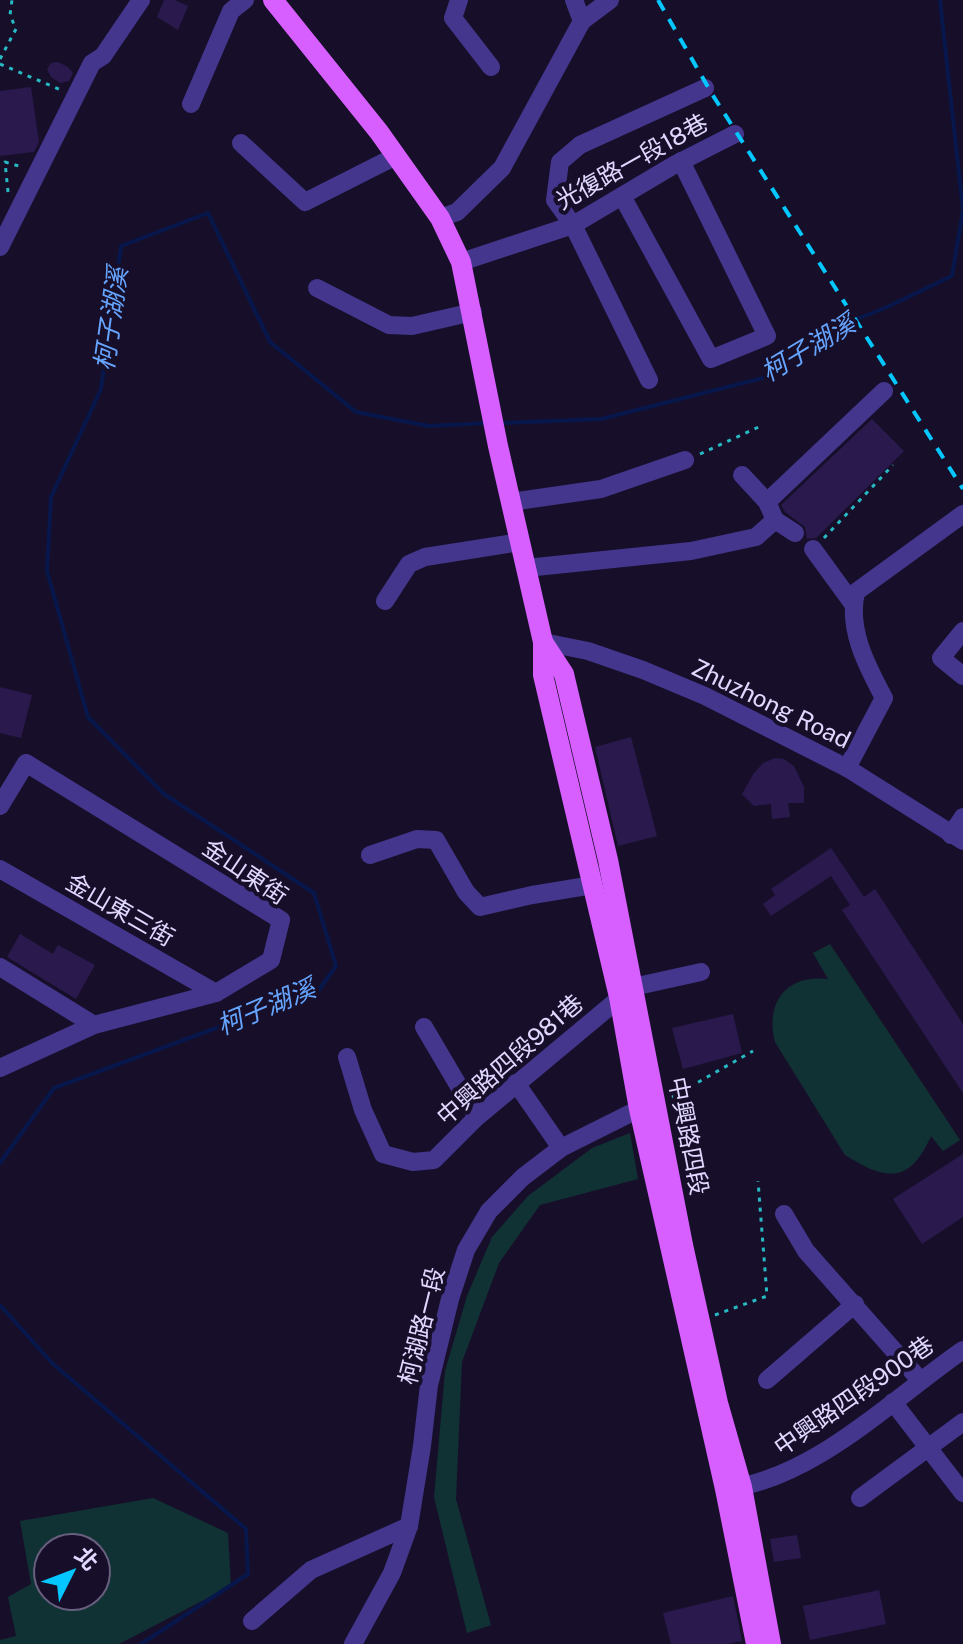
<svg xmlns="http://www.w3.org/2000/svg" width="963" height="1644" font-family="'Public Sans','Noto Sans TC',sans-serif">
  <rect width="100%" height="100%" fill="#170f2a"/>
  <!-- green -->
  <g fill="#113235" fill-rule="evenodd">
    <path d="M830 944 960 1140 943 1151 931 1136C910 1184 886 1181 845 1155L775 1042C765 1002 787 974 828 979L813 953Z"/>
    <polygon points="630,1133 638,1179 540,1205 499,1263 462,1362 456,1499 491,1625 467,1633 434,1497 445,1371 467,1296 492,1237 528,1196 592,1148"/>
    <path d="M153 1498 228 1533 231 1586 119 1644H0V1640L16 1636 8 1597 31 1584 20 1521ZM48 1548H96V1596H48Z"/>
  </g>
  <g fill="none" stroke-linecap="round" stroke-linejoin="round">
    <!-- stream -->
    <g stroke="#07174b" stroke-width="4">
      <polyline points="501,423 601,419 771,376 831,329 885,308 952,276 963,210 940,0"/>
      <polyline points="0,1163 54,1088 319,990 336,966 314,893 164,794 88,717 47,571 51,497 101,389 121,246 208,213 270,342 356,412 429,426 488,423"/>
      <polyline points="0,1305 52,1363 246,1529 248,1574 141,1644"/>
    </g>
  </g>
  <!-- building -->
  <g fill="#2a194d">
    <polygon points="164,0 175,0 188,6 178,30 157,17"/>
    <polygon points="58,62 68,67 73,73 69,81 60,83 51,77 47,69 51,63"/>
    <polygon points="31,87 39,142 34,152 0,156 0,91"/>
    <polygon points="872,419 904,451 816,538 807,539 805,527 785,512 781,505"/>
    <polygon points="0,687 32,695 21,738 0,733"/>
    <polygon points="631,737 657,836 618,846 595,747"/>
    <polygon points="775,758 784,759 794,766 804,787 804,803 788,803 790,817 772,819 771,804 754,806 742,794 754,773 763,763"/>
    <polygon points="831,848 864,897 875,889 963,1024 963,1093 842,910 850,905 831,876 771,916 763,904 775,895 771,889"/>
    <polygon points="20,934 53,954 58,945 95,965 76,999 7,957"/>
    <polygon points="733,1014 742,1053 683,1069 672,1028"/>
    <polygon points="963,1154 963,1217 922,1244 893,1199"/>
    <polygon points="797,1535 801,1558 774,1562 770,1539"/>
    <polygon points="879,1590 886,1624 810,1640 803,1606"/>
    <polygon points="733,1596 742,1641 728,1644 671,1644 663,1613"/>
  </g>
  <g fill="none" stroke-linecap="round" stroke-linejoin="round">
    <!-- path -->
    <g stroke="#27bac4" stroke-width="3" stroke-dasharray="4 6" stroke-linecap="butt">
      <polyline points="0,59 16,29 10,15 12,0"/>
      <polyline points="0,64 61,90"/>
      <polyline points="8,192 5,162 22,167"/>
      <polyline points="700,454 763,425"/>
      <polyline points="824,538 893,465"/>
      <polyline points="672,1097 753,1051"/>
      <polyline points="715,1315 767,1296 758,1181"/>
    </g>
    <!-- minor -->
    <g stroke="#44368d" stroke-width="18">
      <polyline points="459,0 453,18 491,67"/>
      <polyline points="574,0 582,21"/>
      <polyline points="191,104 231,11 245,0"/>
      <polyline points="241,143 305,202 396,156"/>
      <polyline points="622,196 711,359 767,336 681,161"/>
      <polyline points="440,218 457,212 502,168 582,21 610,0"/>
      <polyline points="0,247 92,63 103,56 141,0"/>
      <polyline points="461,262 573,225 674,165 735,134"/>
      <polyline points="317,288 389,325 412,326 473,312"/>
      <polyline points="649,380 573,225 555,200 560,162 580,145 705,88"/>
      <polyline points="511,502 601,489 685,460"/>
      <polyline points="767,502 884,391"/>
      <polyline points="775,520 795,533"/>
      <polyline points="813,549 853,604"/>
      <polyline points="526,568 691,551 756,537 775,520 767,502 742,475"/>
      <polyline points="385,601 409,564 425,557 520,542"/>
      <polyline points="963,631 941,658 963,676"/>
      <polyline points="543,642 588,651 643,670 705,696 847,768 963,841"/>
      <path d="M847 768 884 698C867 666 847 629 856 592L963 514"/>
      <polyline points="0,806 26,763 281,920 271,960 216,993 94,1025 0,1068"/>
      <polyline points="951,835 963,817"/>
      <polyline points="370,855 417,839 436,840 466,892 480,907 532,895 593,885"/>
      <polyline points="0,869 216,993"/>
      <polyline points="0,967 94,1025"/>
      <polyline points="424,1027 477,1117"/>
      <polyline points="347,1057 363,1110 383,1154 413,1162 434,1160 477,1117 633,987 701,972"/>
      <polyline points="516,1083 561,1148"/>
      <polyline points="784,1214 806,1251 920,1380"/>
      <polyline points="767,1380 855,1304"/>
      <polyline points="893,1402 963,1493"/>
      <path d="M727 1489C815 1478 892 1399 963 1350"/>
      <polyline points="860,1498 963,1422"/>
      <polyline points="252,1621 311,1570 409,1526"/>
      <polyline points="353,1644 392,1573 409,1526 422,1446 429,1385 450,1299 466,1250 489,1211 523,1177 561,1148 639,1109 652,1107"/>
    </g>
    <!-- major -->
    <g stroke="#d75fff" stroke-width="20">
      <polyline points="273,0 379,132 440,218 461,262 498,446 543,642 543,675 619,997 639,1109 725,1489 756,1644"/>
      <polyline points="543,642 564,674 608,860 683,1245 718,1403 742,1487 771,1644"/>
    </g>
    <!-- rail -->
    <polyline stroke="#04c7ff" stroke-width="4" stroke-dasharray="12 10" stroke-linecap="butt" points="658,0 712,94 963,489"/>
  </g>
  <g text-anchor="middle" stroke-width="8" stroke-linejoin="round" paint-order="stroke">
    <!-- street labels -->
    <g font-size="24" fill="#e1d8ff" stroke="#170f2a">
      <text transform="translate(632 162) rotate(-29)" y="8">光復路一段18巷</text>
      <text transform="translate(771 704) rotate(26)" y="8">Zhuzhong Road</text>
      <text transform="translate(245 872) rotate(34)" y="8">金山東街</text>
      <text transform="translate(120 910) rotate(30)" y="8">金山東三街</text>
      <text transform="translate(510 1060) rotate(-41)" y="8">中興路四段981巷</text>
      <text transform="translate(688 1136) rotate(79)" y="8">中興路四段</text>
      <text transform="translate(422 1326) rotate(-76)" y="8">柯湖路一段</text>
      <text transform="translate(854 1396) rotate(-35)" y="8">中興路四段900巷</text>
    </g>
    <!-- water labels -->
    <g font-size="26" font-style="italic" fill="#66a5ff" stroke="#170f2a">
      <text transform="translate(111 319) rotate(-82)" y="9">柯子湖溪</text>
      <text transform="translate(808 348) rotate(-31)" y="9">柯子湖溪</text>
      <text transform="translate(266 1007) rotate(-23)" y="9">柯子湖溪</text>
    </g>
  </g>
  <!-- north arrow -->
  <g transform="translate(72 1572) rotate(48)"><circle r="38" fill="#170f2a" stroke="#685f7f" stroke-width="2"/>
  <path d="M0-6L14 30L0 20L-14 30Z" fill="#04c7ff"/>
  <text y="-12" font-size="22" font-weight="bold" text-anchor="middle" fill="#e1d8ff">北</text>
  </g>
</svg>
